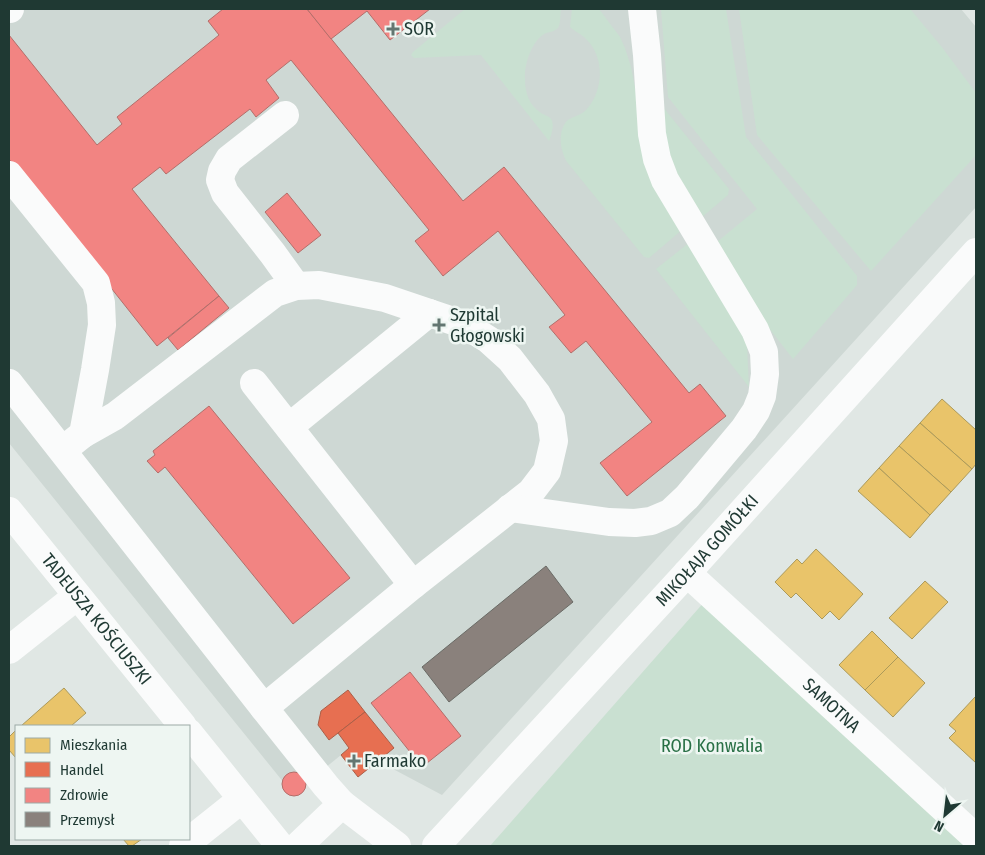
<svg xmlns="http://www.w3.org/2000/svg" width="985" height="855" font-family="'Fira Sans Condensed',sans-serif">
  <rect width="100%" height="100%" fill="#e0e7e4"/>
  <!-- built -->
  <polygon fill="#ced8d4" points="9,9 961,9 976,27 976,207 442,795 378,761 358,777 341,755 293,794 9,443"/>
  <!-- green -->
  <g fill="#c9e0d1">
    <path d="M465 9H561C560 14 561 23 558 28 554 32 548 32 544 34 531 42 524 66 525 79 525 93 529 105 541 113 544 115 549 116 551 119 555 124 551 136 549 141L481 55 414 58 411 55 413 52Z"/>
    <path d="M572 9H599L620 37 625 48 631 67 637 98 683 229 649 258 644 257 567 162C561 152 558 136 564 125 568 116 580 117 586 110 604 91 605 57 586 39 582 34 575 32 570 27Z"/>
    <polygon points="661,9 726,9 746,137 857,276 857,285 793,359 762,319 717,242 757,209 668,97"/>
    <polygon points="739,9 906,9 911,10 941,46 976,93 976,155 871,271 757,135"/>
    <polygon points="659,102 729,189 728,195 701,218 673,170"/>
    <polygon points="690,242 729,308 747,345 749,387 656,269"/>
    <polygon points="705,601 969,846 490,846"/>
  </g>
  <!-- homes -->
  <g fill="#e9c46a" stroke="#ac9a5a">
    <polygon points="942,399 976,430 976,464 972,469 920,423"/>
    <polygon points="920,423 972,469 951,492 899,446"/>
    <polygon points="899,446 951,492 930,515 879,468"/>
    <polygon points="879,468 930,515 910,538 858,491"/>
    <polygon points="816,549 863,594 839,620 830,611 822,619 796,593 791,598 775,582 797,559 802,564"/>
    <polygon points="925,581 948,602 912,639 889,618"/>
    <polygon points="872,631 898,657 865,690 839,665"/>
    <polygon points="898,657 925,683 893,717 865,690"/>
    <polygon points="64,688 86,713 71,726 21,726"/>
    <polygon points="975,697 976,698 976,763 949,738 956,731 949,725"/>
    <polygon points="16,730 16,758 9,750 9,737"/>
    <polygon points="123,839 142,839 132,846 129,846"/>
  </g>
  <!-- shops -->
  <g fill="#e76f51" stroke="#ab5f48">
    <polygon points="348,690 365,712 329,740 318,725 321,711"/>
    <polygon points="365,712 394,748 358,777 341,755 349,748 338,733"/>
  </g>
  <!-- health -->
  <g fill="#f28482" stroke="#b36e6a">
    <polygon points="223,9 307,9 463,201 504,167 689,393 700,384 726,416 627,496 600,463 652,422 586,341 571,353 549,327 565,315 498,231 443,276 415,241 429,230 291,60 266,80 279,98 256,117 250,109 166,174 160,167 132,189 219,296 157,346 9,159 9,35 97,145 122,124 117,117 219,35 208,21"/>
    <polygon points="307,9 430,9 390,40 367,11 331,39"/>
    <polygon points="287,193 321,235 298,253 265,212"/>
    <polygon points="219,296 229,308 178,350 168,338"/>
    <polygon points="209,406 350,578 293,624 165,467 158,473 147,461 155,455 153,451"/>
    <polygon points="410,672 461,736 422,767 371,703"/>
    <circle cx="294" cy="784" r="12"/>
  </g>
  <!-- industry -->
  <polygon fill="#8a817c" stroke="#6a6b66" points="546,566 573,602 449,702 422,667"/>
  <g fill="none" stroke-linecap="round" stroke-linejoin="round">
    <!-- minor -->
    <g stroke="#fafbfb" stroke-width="28">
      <polyline points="9,9 10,9"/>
      <polyline points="285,115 229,159 222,171 220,180 225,193 273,254 296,286"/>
      <polyline points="9,175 96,283 101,303 102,325 95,370 83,434 73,442"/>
      <polyline points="9,383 264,708"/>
      <polyline points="254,383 413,585"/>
      <polyline points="289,427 429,313"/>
      <polyline points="83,434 115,416 275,293 296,286 319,285 385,298 465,325 489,340 510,359 537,394 551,419 554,441 547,471 531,492 413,585 264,708 326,786 342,804 298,846"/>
      <polyline points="510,508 609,522 635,523 651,521 670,513 687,497 744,429 756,411 762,396 765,374 764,352 755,330 665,180 657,159 652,134 647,55 642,9"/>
      <path id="s1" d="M9 511 183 726"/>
      <path id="s2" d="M687 573 976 838"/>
      <polyline points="9,650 77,596"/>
      <polyline points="189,733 280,846"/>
      <polyline points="342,804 397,846"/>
      <polyline points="183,846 242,799"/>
      <path id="s3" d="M436 846 687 573 976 252"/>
    </g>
  </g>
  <!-- markers -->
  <g fill="#637671" stroke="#eef6f2" stroke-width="2">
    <path d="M390.5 21.5h5v5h5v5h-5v5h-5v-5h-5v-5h5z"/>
    <path d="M436.5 317.5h5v5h5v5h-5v5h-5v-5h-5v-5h5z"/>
    <path d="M351.5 753.5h5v5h5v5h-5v5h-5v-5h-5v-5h5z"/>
  </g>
  <g text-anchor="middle" stroke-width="5" stroke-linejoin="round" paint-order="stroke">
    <!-- poi labels -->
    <g font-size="18" fill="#1f3933" stroke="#eef6f2" text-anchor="start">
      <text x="404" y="35">SOR</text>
      <text x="450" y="321">Szpital<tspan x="450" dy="21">Głogowski</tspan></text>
      <text x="364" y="767">Farmako</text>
    </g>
    <!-- street labels -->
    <g font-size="18" fill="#1f3933" stroke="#eef6f2">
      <text dy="6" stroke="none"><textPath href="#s3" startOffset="401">MIKOŁAJA GOMÓŁKI</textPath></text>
      <text dy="6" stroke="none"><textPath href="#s1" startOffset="139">TADEUSZA KOŚCIUSZKI</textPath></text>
      <text dy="6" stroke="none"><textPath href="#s2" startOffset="196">SAMOTNA</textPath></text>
    </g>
    <!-- park labels -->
    <g font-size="18" fill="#297046" stroke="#eef6f2">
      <text x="712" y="752">ROD Konwalia</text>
    </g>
  </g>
  <!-- border -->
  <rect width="985" height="855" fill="none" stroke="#1f3933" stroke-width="20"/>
  <!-- legend -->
  <rect x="15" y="725" width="175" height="115" fill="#eef6f2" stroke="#9baaa6"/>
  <rect x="25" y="738" width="25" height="15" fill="#e9c46a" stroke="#9baaa6"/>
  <text x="60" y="750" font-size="15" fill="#1f3933">Mieszkania</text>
  <rect x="25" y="762" width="25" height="15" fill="#e76f51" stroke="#9baaa6"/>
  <text x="60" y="775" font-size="15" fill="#1f3933">Handel</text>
  <rect x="25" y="788" width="25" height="15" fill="#f28482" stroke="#9baaa6"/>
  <text x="60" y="800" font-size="15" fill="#1f3933">Zdrowie</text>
  <rect x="25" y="812" width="25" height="15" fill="#8a817c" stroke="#9baaa6"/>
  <text x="60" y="825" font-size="15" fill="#1f3933">Przemysł</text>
  <!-- north arrow -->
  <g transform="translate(945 815) rotate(208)" stroke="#eef6f2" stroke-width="4" paint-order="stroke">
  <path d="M0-4L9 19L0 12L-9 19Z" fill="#1f3933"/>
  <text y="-8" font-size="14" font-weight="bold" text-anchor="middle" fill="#1f3933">N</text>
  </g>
</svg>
